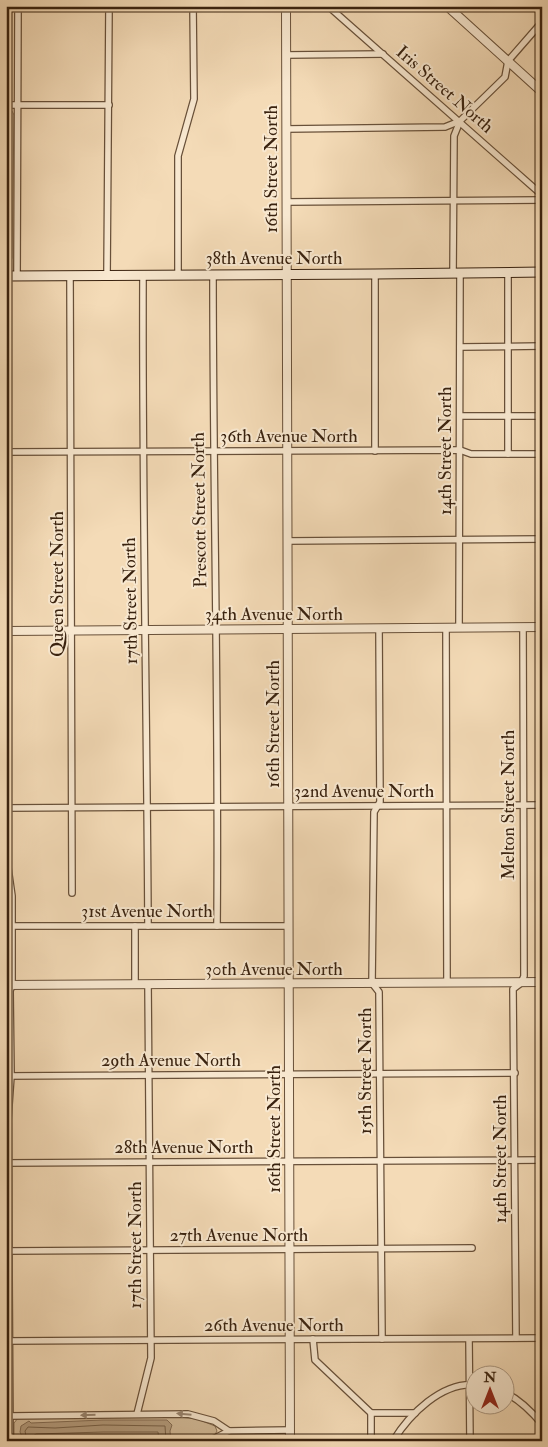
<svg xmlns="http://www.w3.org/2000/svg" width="548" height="1447" font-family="'IM FELL Double Pica',serif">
  <rect width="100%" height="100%" fill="#f4dbb7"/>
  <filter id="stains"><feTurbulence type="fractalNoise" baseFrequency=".004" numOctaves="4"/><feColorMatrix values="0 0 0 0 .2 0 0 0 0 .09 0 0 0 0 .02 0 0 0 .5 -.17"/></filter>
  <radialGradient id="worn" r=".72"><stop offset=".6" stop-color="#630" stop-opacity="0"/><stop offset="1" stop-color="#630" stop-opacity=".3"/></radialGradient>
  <!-- green -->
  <g fill="#d4bc9a" stroke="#866f54">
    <polygon points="6,109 12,111 14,115 12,258 10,264 6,265"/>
    <path d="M171 1416 197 1419 215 1426 217 1431C214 1438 207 1439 200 1441H14V1423L18 1418Z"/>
  </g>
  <!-- water -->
  <polygon fill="#b49c7e" stroke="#836b52" points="103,1420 167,1420 172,1425 170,1431 171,1441 24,1441 20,1432 21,1426 29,1421 31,1423"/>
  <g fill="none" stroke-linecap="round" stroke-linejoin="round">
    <!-- shore -->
    <g stroke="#765f46" stroke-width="1">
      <polyline points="27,1441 25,1431 28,1427 55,1428 103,1425 165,1426 166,1441"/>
      <polyline points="33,1441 33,1436 36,1434 103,1432 158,1432 159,1441"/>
      <polyline points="79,1441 139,1439 150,1439 152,1441"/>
    </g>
    <!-- minor casing -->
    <g stroke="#685039" stroke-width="8">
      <g id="minor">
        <polyline points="328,6 542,195"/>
        <polyline points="286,55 383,54"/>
        <polyline points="6,105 109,105"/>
        <polyline points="286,129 445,127 460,121"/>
        <polyline points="286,202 542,200"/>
        <polyline points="453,273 454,136 460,121 505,77 508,61 542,22"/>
        <polyline points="70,275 72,893"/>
        <polyline points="107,275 109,6"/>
        <path d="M143 275C142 492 147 709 148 926"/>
        <polyline points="178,275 178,156 194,99 193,6"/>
        <path d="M213 275C213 492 219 709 217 926"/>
        <polyline points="17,276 18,6"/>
        <polyline points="460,347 542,346"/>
        <polyline points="460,416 542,416"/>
        <polyline points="375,451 375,274"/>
        <polyline points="6,452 460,450 471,454 542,454"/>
        <polyline points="508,454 508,273"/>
        <polyline points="287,541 542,539"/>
        <polyline points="379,628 380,802 374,812 372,983 379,992 382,1339"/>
        <polyline points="446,628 447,983"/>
        <polyline points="459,628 460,273"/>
        <polyline points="6,808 542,805"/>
        <polyline points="6,854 12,896 12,985 10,991 11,1076 8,1119 10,1441"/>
        <polyline points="6,926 289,926"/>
        <polyline points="135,985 135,926"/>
        <polyline points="6,1076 515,1073"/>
        <polyline points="6,1163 542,1160"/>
        <polyline points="7,1251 472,1248"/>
        <polyline points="516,1338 513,989 521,983 524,976 523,627"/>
        <polyline points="313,1339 315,1360 371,1413 415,1413"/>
        <polyline points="469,1339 470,1441"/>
        <polyline points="6,1341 542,1338"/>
        <path d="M506 1393C520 1400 532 1412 542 1424"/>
        <polyline points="371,1413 371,1441"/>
        <polyline points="137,1414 151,1358 148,984"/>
        <polyline points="9,1416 188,1414 214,1421 229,1431"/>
        <polyline points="209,1441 229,1431 290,1430"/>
        <path d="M393 1441C409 1415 442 1381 476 1385"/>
      </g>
    </g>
    <!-- tertiary casing -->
    <g stroke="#685039" stroke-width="10">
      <g id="tertiary">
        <polyline points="286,6 290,1441"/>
        <polyline points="447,6 542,92"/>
        <polyline points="6,631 542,627"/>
        <polyline points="6,985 542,982"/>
      </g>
    </g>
    <!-- secondary casing -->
    <g stroke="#39220f" stroke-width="11">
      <polyline id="secondary" points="6,276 375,274 542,272"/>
    </g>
    <!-- minor -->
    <use href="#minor" stroke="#f8e8d0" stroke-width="5.5"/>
    <!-- tertiary -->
    <use href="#tertiary" stroke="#f8e8d0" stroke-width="8"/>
    <!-- secondary -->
    <use href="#secondary" stroke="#f8e8d0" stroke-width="9"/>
  </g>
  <!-- one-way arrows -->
  <defs><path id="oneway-solid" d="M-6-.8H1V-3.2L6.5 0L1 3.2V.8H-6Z" transform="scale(1.25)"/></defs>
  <g fill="#988570">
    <use href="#oneway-solid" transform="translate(184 1414) rotate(-175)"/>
    <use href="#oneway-solid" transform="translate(88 1415) rotate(179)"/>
  </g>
  <g text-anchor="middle" stroke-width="4" stroke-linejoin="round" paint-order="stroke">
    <!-- street labels -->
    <g font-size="18" fill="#39220f" stroke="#f8e8d0">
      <text transform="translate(445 89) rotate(41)" y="6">Iris Street North</text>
      <text transform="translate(271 169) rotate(-90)" y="6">16th Street North</text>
      <text x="274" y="264">38th Avenue North</text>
      <text x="289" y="442">36th Avenue North</text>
      <text transform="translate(445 451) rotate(-90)" y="6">14th Street North</text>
      <text transform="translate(199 510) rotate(-91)" y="6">Prescott Street North</text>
      <text transform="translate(57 584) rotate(-90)" y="6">Queen Street North</text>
      <text transform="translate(130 601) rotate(-91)" y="6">17th Street North</text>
      <text x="274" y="620">34th Avenue North</text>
      <text transform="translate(273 724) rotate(-90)" y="6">16th Street North</text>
      <text x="364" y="797">32nd Avenue North</text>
      <text transform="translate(508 805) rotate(-90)" y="6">Melton Street North</text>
      <text x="147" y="917">31st Avenue North</text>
      <text x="274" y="975">30th Avenue North</text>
      <text x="171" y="1066">29th Avenue North</text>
      <text transform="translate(365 1071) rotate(-90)" y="6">15th Street North</text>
      <text transform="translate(274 1129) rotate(-90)" y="6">16th Street North</text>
      <text x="184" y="1153">28th Avenue North</text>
      <text transform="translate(500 1159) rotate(-90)" y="6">14th Street North</text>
      <text x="239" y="1241">27th Avenue North</text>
      <text transform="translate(135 1245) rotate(-90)" y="6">17th Street North</text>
      <text x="274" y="1331">26th Avenue North</text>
    </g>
  </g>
  <!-- margin -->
  <rect width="548" height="1447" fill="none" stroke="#f4dbb7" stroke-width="25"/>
  <rect x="8" y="8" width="533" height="1432" fill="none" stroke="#39220f" stroke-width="2.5"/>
  <rect x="12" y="12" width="523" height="1422" fill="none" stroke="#39220f"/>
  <!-- north arrow -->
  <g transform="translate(490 1390)"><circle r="24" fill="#f8e8d0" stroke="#ac9983"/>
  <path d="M0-4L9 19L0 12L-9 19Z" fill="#8f2418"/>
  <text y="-8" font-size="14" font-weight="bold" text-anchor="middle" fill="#39220f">N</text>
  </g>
  <rect width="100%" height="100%" filter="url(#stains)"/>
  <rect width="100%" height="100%" fill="url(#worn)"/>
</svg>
